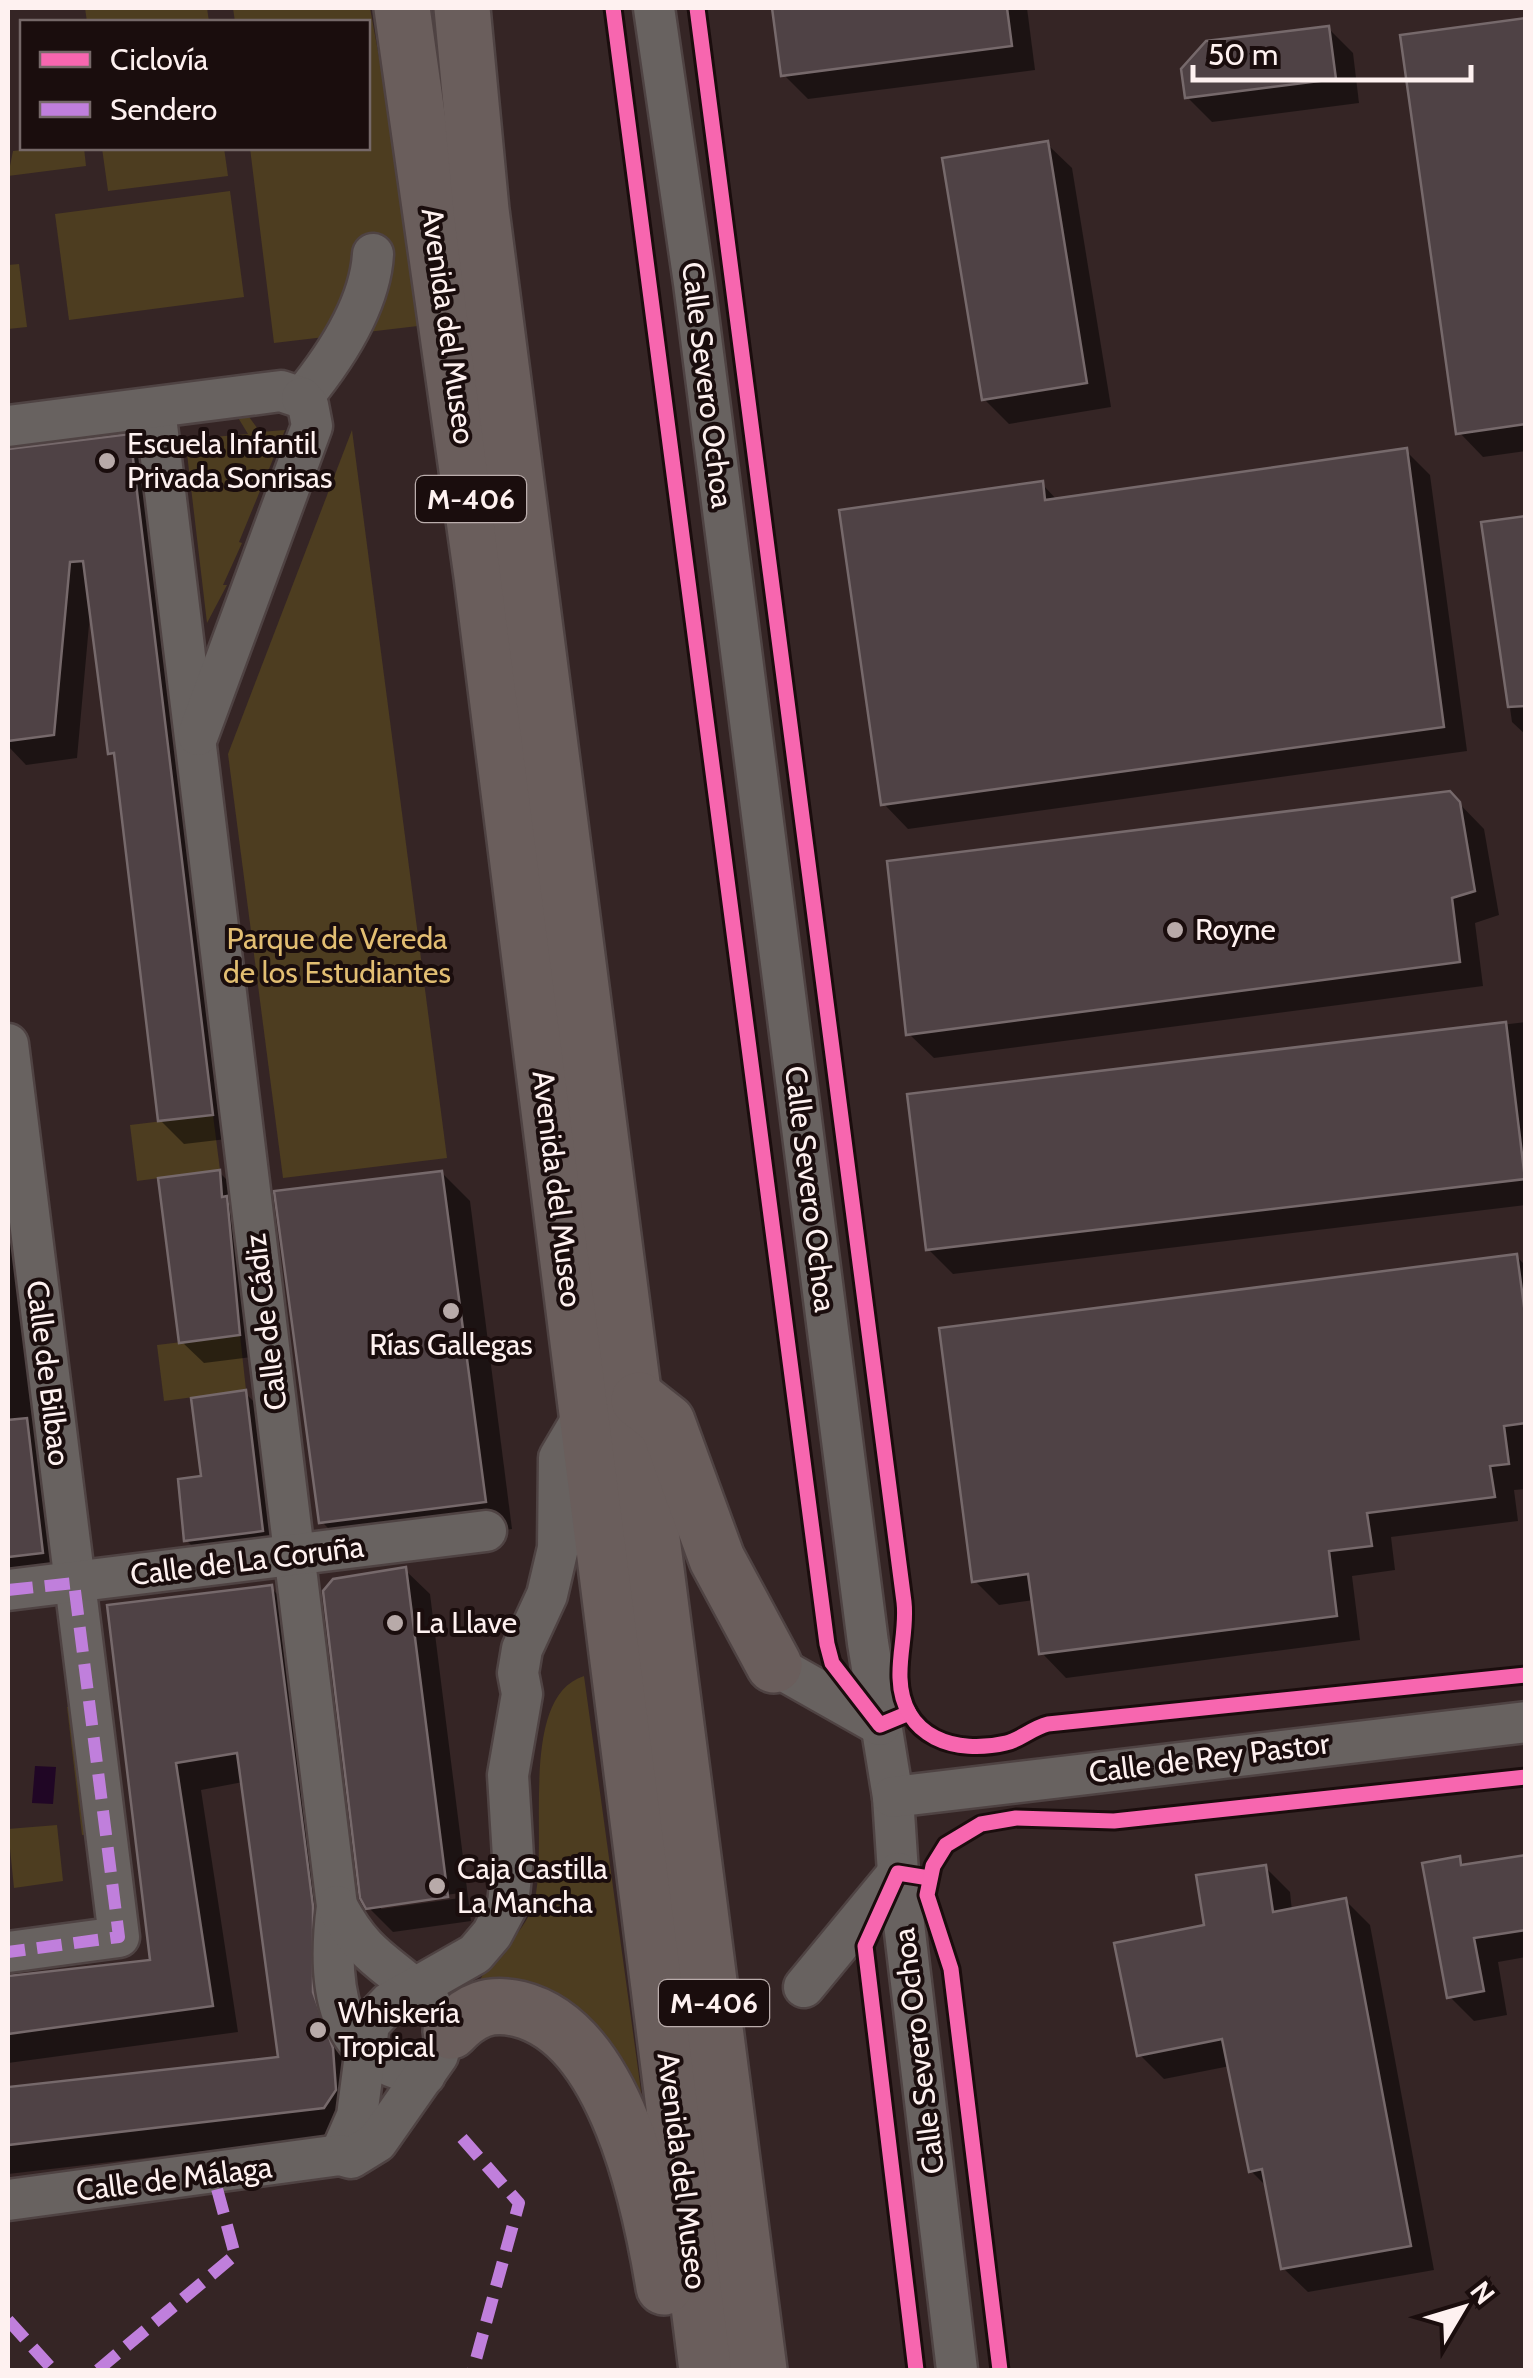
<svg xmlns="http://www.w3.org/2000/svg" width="1533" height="2378" font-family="Cabin,sans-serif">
  <rect width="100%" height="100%" fill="#352525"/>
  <!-- green -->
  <g fill="#4d3d20">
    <polygon points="85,8 207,8 209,22 87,22"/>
    <polygon points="233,8 370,8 406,204 418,326 274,343 250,148 368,148 368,22 235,22"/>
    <polygon points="40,148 84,148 86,166 8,176 13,151"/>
    <polygon points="102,148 224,148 228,176 108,191"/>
    <polygon points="230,191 244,297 69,320 55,214"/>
    <polygon points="19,264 27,327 8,329 8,265"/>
    <polygon points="244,410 260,432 285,430 239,542 242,543 223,585 227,585 207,623 186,445 190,439 248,434 234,411"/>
    <polygon points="352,430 447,1158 283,1178 228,754"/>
    <polygon points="213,1115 220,1170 137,1181 130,1125"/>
    <polygon points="240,1335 246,1390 164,1401 157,1345"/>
    <path d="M584 1676 642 2098 635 2102C608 2055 585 1995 527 1981 511 1977 495 1982 480 1980 494 1953 522 1937 533 1906 551 1852 515 1698 584 1676Z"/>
    <polygon points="80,1705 96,1834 82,1835 67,1707"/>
    <polygon points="57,1825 63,1881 14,1888 8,1829"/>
  </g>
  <!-- water -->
  <polygon fill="#200625" points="35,1766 56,1767 53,1804 32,1803"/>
  <!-- shadow -->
  <g fill="#0007" fill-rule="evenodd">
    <polygon points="775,8 1027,8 1035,70 808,99 783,74"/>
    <polygon points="1526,21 1526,451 1483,457 1459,432"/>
    <polygon points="1328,28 1353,53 1359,103 1212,122 1187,97"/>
    <polygon points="1047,144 1072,168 1111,407 1009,424 984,399"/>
    <polygon points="129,437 153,461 235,1138 184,1144 160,1120 117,759 110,752 90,614 77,758 26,765 8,746 8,451"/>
    <polygon points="1406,451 1430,475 1467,751 908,829 884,804 1042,484 1058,501"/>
    <polygon points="1526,518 1526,735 1512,722 1484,524"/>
    <polygon points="1449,793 1484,829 1499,915 1475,923 1483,986 934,1058 909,1034"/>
    <polygon points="1526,1022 1526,1205 953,1274 928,1249 910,1096"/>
    <polygon points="8,1112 64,1574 8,1580"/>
    <polygon points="219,1172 241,1194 261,1356 204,1363 182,1342"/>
    <polygon points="442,1173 470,1201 512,1529 350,1550 322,1522"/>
    <polygon points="1516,1256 1526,1266 1526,1489 1514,1490 1518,1521 1391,1537 1395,1570 1352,1576 1360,1640 1066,1678 1042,1653 1034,1600 999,1605 974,1580"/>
    <polygon points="245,1393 278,1425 294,1562 219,1572 186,1540 204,1478"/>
    <path d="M405 1570 430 1594 471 1921 393 1932 368 1907ZM460 1893V1898L381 1909V1904Z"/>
    <polygon points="271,1588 298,1615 359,2077 351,2134 8,2174 8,2089 281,2059 243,1782 201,1790 238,2032 8,2063 8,1979 153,1963 110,1608"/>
    <polygon points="1526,1857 1526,1957 1498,1962 1507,2015 1474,2021 1449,1996 1459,1859 1466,1867"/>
    <polygon points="1265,1867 1290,1892 1292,1911 1345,1900 1370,1925 1434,2270 1308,2292 1283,2268 1268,2188 1251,2171 1230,2066 1164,2079 1139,2054 1207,1927"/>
  </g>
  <!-- building -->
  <g fill="#4f4245" stroke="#76696b" stroke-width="2.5">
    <polygon points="772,8 1007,8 1012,46 781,76"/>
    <polygon points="1526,18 1526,424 1456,434 1400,35"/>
    <polygon points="1329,26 1336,79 1185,98 1181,69 1206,41"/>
    <polygon points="1048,141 1087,383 982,400 942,158"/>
    <polygon points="130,434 213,1115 158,1121 114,753 108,754 83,561 70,562 54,735 8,741 8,449"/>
    <polygon points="1407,448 1444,727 881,805 839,510 1043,481 1045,500"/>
    <polygon points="1526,516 1526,706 1508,707 1481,522"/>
    <polygon points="1450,791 1460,802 1475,891 1452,898 1460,962 906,1035 887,861"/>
    <polygon points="1506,1022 1525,1179 926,1250 907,1094"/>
    <polygon points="220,1170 222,1197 227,1196 240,1335 179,1343 158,1178"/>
    <polygon points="442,1171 486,1502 319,1523 274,1191"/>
    <polygon points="1517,1254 1526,1321 1526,1423 1504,1426 1509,1464 1490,1466 1495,1497 1367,1513 1372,1546 1329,1551 1337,1616 1039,1654 1028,1574 972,1582 939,1328"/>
    <polygon points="246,1390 263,1531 184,1541 178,1479 201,1476 191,1398"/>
    <polygon points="27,1418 43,1553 8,1557 8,1420"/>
    <polygon points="406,1567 448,1897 366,1909 360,1898 323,1591 333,1579"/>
    <polygon points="272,1585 313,1906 313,1992 333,2048 336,2090 324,2108 8,2145 8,2087 278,2057 237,1753 176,1763 213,2006 8,2034 8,1976 150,1960 107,1605"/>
    <polygon points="1526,1855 1526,1930 1474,1938 1484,1991 1447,1998 1422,1863 1460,1856 1461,1865"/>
    <polygon points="1266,1865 1273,1912 1346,1898 1411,2246 1281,2269 1262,2169 1249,2172 1222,2039 1137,2056 1114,1943 1204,1925 1196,1875"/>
  </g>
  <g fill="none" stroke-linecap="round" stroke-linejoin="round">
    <!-- minor casing -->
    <g stroke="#4f4343" stroke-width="45">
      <g id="minor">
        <polyline points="654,8 694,283 868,1643 893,1797 898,1873 957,2370"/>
        <path d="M302 398C334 359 370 306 373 254"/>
        <path d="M155 409 337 1906C327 1983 333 2063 425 2075"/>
        <polyline points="8,426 281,391 302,398"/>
        <polyline points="198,735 312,426 308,405 302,398"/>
        <polyline points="8,1044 119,1937 8,1952"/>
        <polyline points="8,1590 486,1531"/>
        <polyline points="774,1665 880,1725"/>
        <polyline points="893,1797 1526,1722"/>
        <path d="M337 1906C367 1962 389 1962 430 2003"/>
        <polyline points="804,1987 898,1873"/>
        <polyline points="340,2155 357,2116 369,2024 389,2003 475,1954 492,1934 508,1904 513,1857 508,1775 522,1694 518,1673 522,1649 547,1595 558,1548 559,1458 585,1414"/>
        <polyline points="8,2200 340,2155 351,2158 377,2142 438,2055"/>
      </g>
    </g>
    <!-- highway casing -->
    <g stroke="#4f4343" stroke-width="60">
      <g id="highway">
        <polyline points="402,8 482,576 707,2370"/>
        <polyline points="462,8 481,210 759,2370"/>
        <polyline points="639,1400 667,1422 717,1559 774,1665"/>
        <path d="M451 2031C471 2010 489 2002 519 2009 616 2033 650 2202 664 2287"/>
      </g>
    </g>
    <!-- minor -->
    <use href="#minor" stroke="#686260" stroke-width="40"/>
    <!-- highway -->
    <use href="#highway" stroke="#6a5e5c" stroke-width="55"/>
    <!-- quiet -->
    <g stroke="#c07fdc" stroke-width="12" stroke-dasharray="25 12" stroke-linecap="butt">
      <polyline points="8,1590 74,1583 119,1937 8,1952"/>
      <polyline points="462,2138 519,2203 473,2370"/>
      <polyline points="8,2320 53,2370"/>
      <polyline points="98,2370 235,2255 213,2174"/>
    </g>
    <!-- cycleway casing -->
    <g stroke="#1a0d0d" stroke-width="21">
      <g id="cycleway">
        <polyline points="613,8 827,1644 832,1663 880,1725 909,1713"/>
        <path d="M697 8 904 1602C907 1628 899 1652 900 1678 902 1738 956 1755 1006 1743 1020 1740 1032 1728 1048 1724L1526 1675"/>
        <polyline points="916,2370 865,1946 898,1873 929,1878"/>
        <polyline points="1000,2370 951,1969 927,1895 933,1866 946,1845 981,1824 1016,1818 1114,1821 1526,1777"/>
      </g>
    </g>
    <!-- cycleway -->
    <use href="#cycleway" stroke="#f766af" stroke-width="15"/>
  </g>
  <!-- markers -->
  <g fill="#b8aaa9" stroke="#1a0d0d" stroke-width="4">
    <circle cx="107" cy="461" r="10"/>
    <circle cx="1175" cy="930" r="10"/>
    <circle cx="451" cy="1311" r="10"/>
    <circle cx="395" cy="1623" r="10"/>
    <circle cx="437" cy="1886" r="10"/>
    <circle cx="318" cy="2030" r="10"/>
  </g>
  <g text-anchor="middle" stroke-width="8" stroke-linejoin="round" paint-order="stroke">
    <!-- shield labels -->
    <g fill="#1a0d0d" stroke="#baadac" stroke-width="2.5">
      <rect x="416" y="476" width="110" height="46" rx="8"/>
      <rect x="659" y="1980" width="110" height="46" rx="8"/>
    </g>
    <g font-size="28" font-weight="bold" fill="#fef1f0">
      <text x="471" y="509">M-406</text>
      <text x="714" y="2013">M-406</text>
    </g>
    <!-- street labels -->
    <g font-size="30" fill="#fef1f0" stroke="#1a0d0d">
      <text transform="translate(448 326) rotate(82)" y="10">Avenida del Museo</text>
      <text transform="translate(707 385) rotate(83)" y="10">Calle Severo Ochoa</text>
      <text transform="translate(557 1189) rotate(83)" y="10">Avenida del Museo</text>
      <text transform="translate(810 1189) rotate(83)" y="10">Calle Severo Ochoa</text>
      <text transform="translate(266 1322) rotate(-97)" y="10">Calle de Cádiz</text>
      <text transform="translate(48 1373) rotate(83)" y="10">Calle de Bilbao</text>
      <text transform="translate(247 1561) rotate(-7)" y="10">Calle de La Coruña</text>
      <text transform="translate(1209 1758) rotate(-7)" y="10">Calle de Rey Pastor</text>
      <text transform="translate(919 2051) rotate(-97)" y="10">Calle Severo Ochoa</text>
      <text transform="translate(682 2171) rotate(83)" y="10">Avenida del Museo</text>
      <text transform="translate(174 2179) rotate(-7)" y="10">Calle de Málaga</text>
    </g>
    <!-- poi labels -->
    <g font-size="30" fill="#fef1f0" stroke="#1a0d0d" text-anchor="start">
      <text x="127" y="454">Escuela Infantil<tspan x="127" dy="34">Privada Sonrisas</tspan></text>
      <text x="1195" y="940">Royne</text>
      <text x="451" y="1355" text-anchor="middle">Rías Gallegas</text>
      <text x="415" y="1633">La Llave</text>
      <text x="457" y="1879">Caja Castilla<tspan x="457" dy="34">La Mancha</tspan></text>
      <text x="338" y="2023">Whiskería<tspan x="338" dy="34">Tropical</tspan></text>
    </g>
    <!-- park labels -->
    <g font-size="30" fill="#e2be72" stroke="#1a0d0d">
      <text x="337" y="949">Parque de Vereda<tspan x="337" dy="34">de los Estudiantes</tspan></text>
    </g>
  </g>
  <!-- border -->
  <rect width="1533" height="2378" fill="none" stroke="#fef1f0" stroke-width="20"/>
  <!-- legend -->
  <rect x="20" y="20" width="350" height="130" fill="#1a0d0d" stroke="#756868" stroke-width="2.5"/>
  <rect x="40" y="52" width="50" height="15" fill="#f766af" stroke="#756868" stroke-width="2.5"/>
  <text x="110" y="70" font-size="30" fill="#fef1f0">Ciclovía</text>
  <rect x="40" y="102" width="50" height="15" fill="#c07fdc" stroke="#756868" stroke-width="2.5"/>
  <text x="110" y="120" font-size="30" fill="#fef1f0">Sendero</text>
  <!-- north arrow -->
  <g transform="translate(1463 2308) rotate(52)" stroke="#1a0d0d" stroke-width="8" paint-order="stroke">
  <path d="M0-8L18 38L0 25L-18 38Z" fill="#fef1f0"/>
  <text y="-15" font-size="28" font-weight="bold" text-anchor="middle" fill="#fef1f0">N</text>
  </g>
  <!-- scale -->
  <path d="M1193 65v15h278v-15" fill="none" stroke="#fef1f0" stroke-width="5"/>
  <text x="1208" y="65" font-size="30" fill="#fef1f0" stroke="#1a0d0d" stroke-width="8" paint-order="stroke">50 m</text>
</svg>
